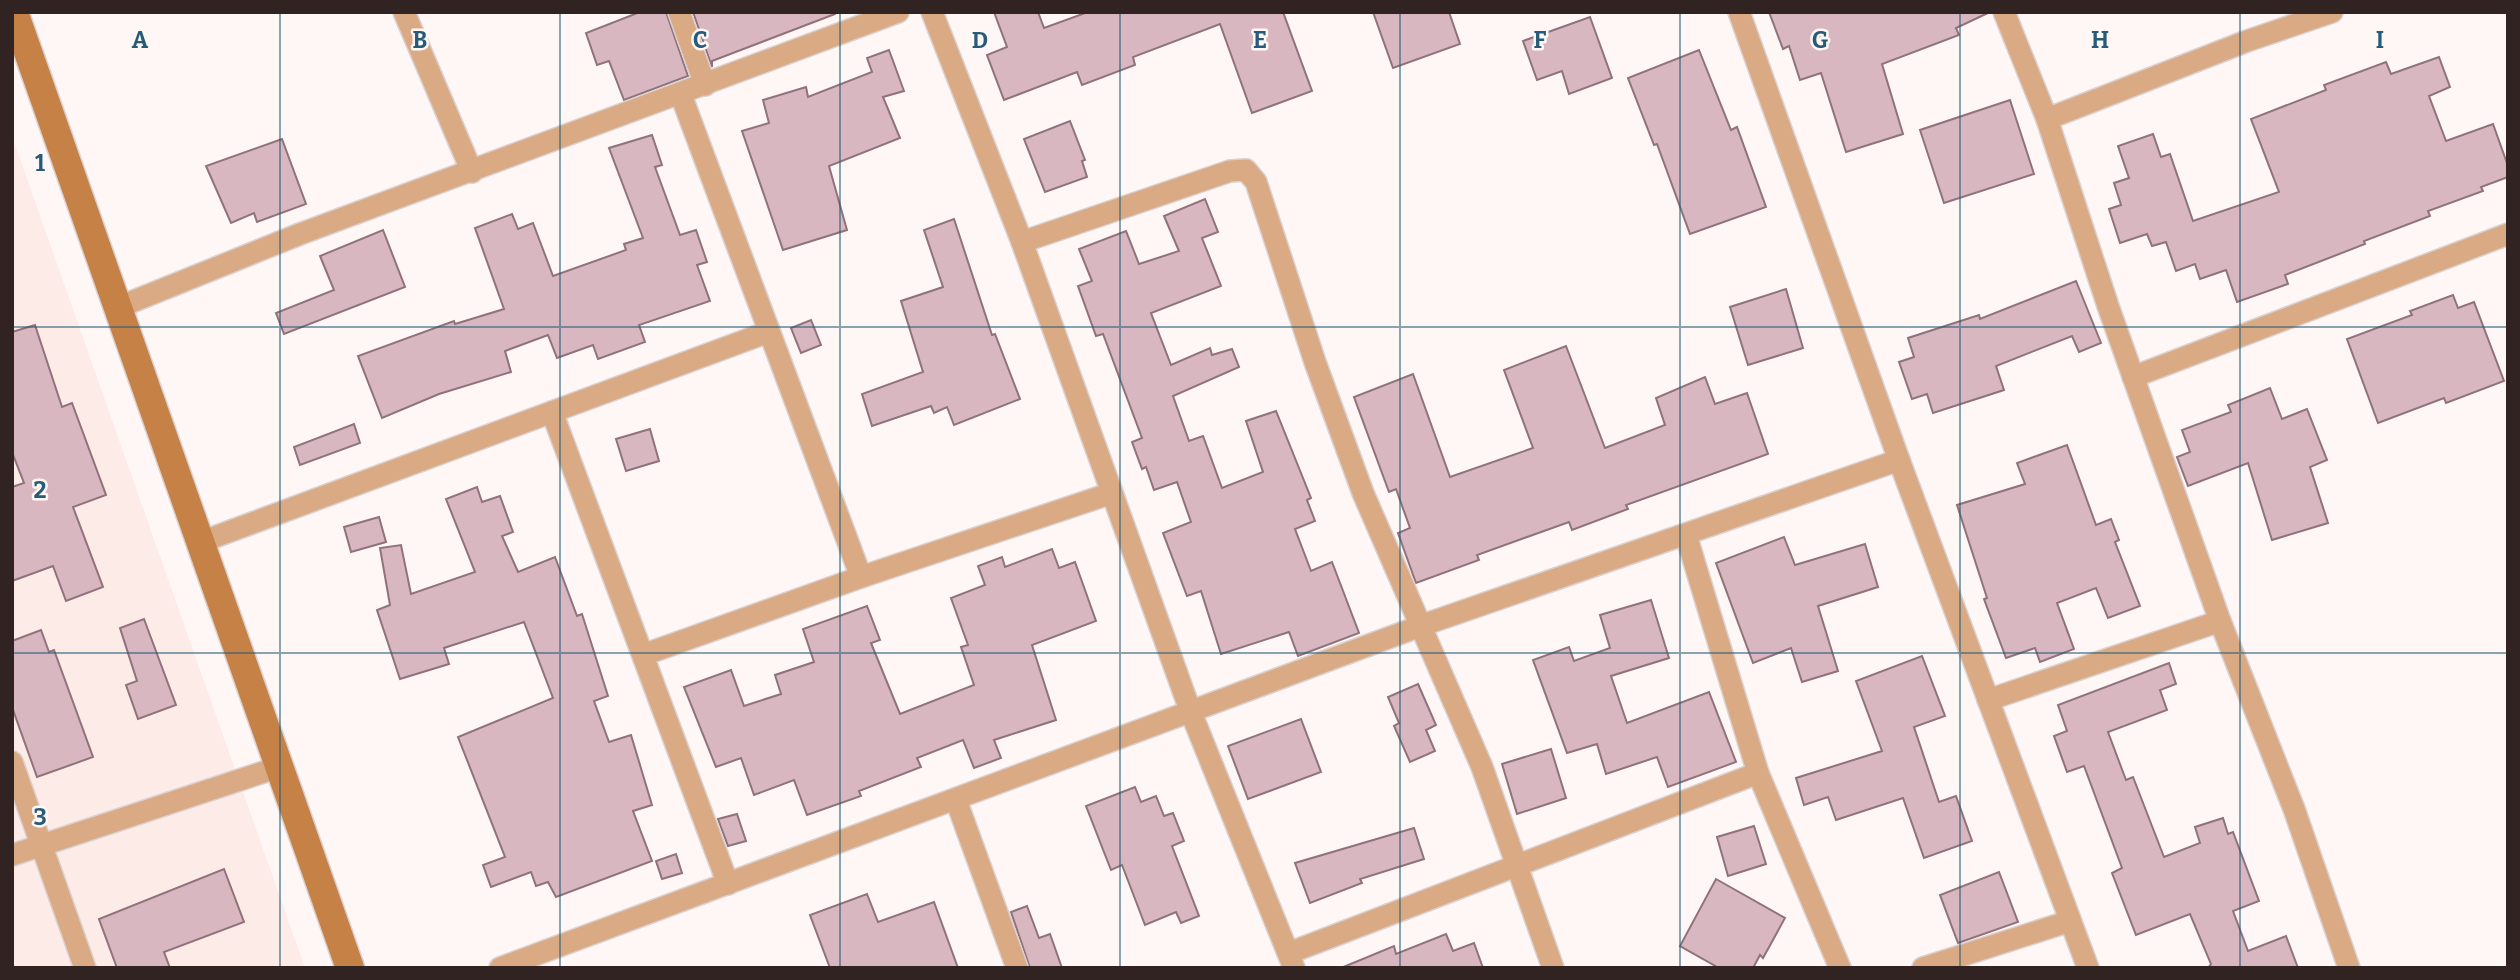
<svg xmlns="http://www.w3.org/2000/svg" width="2520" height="980" font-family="Bitter,serif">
  <rect width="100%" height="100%" fill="#fff7f6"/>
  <!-- built -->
  <polygon fill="#fdebe8" points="12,136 305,968 12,968"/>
  <!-- building -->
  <g fill="#d8b7c1" stroke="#90727b" stroke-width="2">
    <polygon points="640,12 666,12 688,76 624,100 609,61 597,65 586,33"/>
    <polygon points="693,12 835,12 835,14 712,61 712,67"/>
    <polygon points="994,12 1038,12 1044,28 1088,12 1283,12 1312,91 1252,113 1220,24 1133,57 1135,65 1082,85 1077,72 1004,100 987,55 1007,47"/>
    <polygon points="1373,12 1449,12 1460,44 1393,68"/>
    <polygon points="1769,12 1990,12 1956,28 1959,35 1882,64 1903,134 1846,152 1821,73 1800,80 1789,46 1783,49"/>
    <polygon points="1590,17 1612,78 1569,94 1562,71 1537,80 1523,41"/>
    <polygon points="889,50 904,91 883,97 900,138 829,166 847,230 783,250 742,131 769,123 763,100 806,87 808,97 872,72 867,58"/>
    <polygon points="1699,50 1731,130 1737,127 1766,207 1690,234 1657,144 1654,145 1628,78"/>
    <polygon points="2439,57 2450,87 2429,96 2446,141 2493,124 2508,166 2508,177 2481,187 2483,191 2428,211 2430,216 2364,241 2365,244 2285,275 2288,284 2237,302 2226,270 2200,279 2195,264 2176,271 2166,242 2152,246 2147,234 2120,243 2109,209 2121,205 2114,183 2129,178 2118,146 2153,134 2161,157 2170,154 2193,221 2279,192 2251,119 2326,90 2324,85 2386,62 2391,74"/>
    <polygon points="2010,100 2034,174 1944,203 1920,130"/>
    <polygon points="1070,121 1085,160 1082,161 1087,177 1045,192 1024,139"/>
    <polygon points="652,135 662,165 655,167 680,235 696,230 707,262 697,265 710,301 639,325 645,342 598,359 593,345 557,358 548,335 505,351 511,372 439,394 382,418 358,356 454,321 455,324 504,309 475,228 512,214 518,229 533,223 553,276 626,250 624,244 643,238 609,148"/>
    <polygon points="282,139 306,204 257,222 254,213 231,223 206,166"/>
    <polygon points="1205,199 1218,232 1202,238 1221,286 1151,313 1171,365 1210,348 1212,355 1232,349 1239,367 1173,396 1189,441 1203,436 1222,488 1263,472 1246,421 1276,411 1311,498 1307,500 1315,521 1295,529 1311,571 1332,562 1359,633 1298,656 1289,632 1221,654 1201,591 1187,596 1163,533 1191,522 1177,482 1154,490 1146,467 1142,469 1132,442 1142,438 1103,334 1096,336 1078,286 1092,281 1079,249 1126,231 1139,264 1179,251 1164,216"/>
    <polygon points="954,219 992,335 995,334 1020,399 954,425 947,407 934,413 931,406 872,426 862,394 923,372 901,301 943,287 924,230"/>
    <polygon points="383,230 405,287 284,334 276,313 334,290 320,256"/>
    <polygon points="2076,281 2101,343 2079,352 2072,336 1996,366 2004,390 1933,413 1927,394 1912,399 1899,362 1914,357 1908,338 1979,315 1980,319"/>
    <polygon points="1786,289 1803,348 1748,365 1730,307"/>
    <polygon points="2453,295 2458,308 2474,302 2504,381 2446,403 2444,398 2378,423 2347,339 2412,315 2410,311"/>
    <polygon points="811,320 821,345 801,353 791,328"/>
    <polygon points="35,325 62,407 72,403 106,495 73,507 103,587 66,601 53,566 12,581 12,487 24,483 12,452 12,332"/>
    <polygon points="1566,346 1605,448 1665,425 1656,398 1705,377 1715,404 1747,393 1768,454 1626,505 1628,509 1572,530 1569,522 1477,555 1479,560 1416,583 1398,533 1410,528 1396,489 1389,492 1354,397 1413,374 1450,477 1533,448 1504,370"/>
    <polygon points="2270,388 2282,419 2307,409 2327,460 2310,467 2328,523 2272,540 2248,463 2188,486 2177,457 2190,452 2182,430 2231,412 2228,405"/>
    <polygon points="354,424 360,443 300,465 294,447"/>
    <polygon points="650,429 659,461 626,471 616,439"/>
    <polygon points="2067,445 2096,525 2111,519 2119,540 2115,542 2140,606 2108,618 2096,588 2057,603 2074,649 2040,662 2035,648 2006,658 1984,599 1987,598 1957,505 2025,484 2017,463"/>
    <polygon points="477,487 482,502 500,496 513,532 502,536 518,572 555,557 577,616 582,614 608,696 594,701 609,742 631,735 652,805 633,811 652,861 556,897 548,882 536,886 531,872 491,887 483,865 505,857 458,737 553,698 524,622 444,648 449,664 400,679 377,610 390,605 380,548 401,545 411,594 475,572 446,499"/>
    <polygon points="379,517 386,542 351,552 344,527"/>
    <polygon points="1784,537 1795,565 1865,544 1878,587 1818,606 1838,671 1802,682 1791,648 1753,663 1716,563"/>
    <polygon points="1052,549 1059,568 1075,562 1096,621 1032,645 1056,720 994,740 1001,758 974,768 963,740 917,758 921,767 859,791 861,796 807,815 794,780 754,795 741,758 716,767 684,687 731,670 744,706 781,694 775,675 814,662 803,629 867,606 880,640 871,643 900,714 974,685 961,647 968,645 951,598 985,585 978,566 1002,557 1005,567"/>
    <polygon points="1651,600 1669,658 1611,676 1627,723 1709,692 1736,762 1668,787 1657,757 1606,774 1597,744 1567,753 1533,660 1569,647 1574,661 1610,648 1600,615"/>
    <polygon points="144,619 176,705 138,719 126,685 137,681 120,628"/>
    <polygon points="41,630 49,652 54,650 93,757 37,777 12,707 12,641"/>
    <polygon points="1922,656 1945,716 1914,727 1939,802 1956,796 1972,841 1924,858 1903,798 1836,820 1828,797 1804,805 1796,778 1882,751 1856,681"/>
    <polygon points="2169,663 2176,684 2160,690 2167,710 2108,732 2126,780 2133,777 2164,857 2200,843 2195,827 2223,818 2228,834 2233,832 2259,901 2233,911 2248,951 2286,936 2298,968 2208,968 2211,964 2190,914 2136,935 2112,873 2122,868 2084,766 2067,772 2054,736 2067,731 2058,705"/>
    <polygon points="1418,684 1436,725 1426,730 1435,751 1410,762 1394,726 1399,723 1388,697"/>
    <polygon points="1301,719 1321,772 1248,799 1228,746"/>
    <polygon points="1551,749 1566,798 1517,814 1502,764"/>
    <polygon points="1135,787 1141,802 1156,796 1164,816 1173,813 1184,841 1172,846 1199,916 1181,923 1176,912 1145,925 1122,865 1111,870 1086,806"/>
    <polygon points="737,814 746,841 728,846 718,819"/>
    <polygon points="1754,826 1766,864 1728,876 1717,837"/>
    <polygon points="1414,828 1424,859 1360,879 1362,883 1310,903 1295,863"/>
    <polygon points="676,854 682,873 662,879 656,861"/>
    <polygon points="224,869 244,922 164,952 170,968 117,968 99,919"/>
    <polygon points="1999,872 2018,922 1958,943 1940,895"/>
    <polygon points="1716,879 1785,918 1763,958 1760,955 1753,968 1719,968 1680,946"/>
    <polygon points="867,894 878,922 934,902 958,968 830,968 810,915"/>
    <polygon points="1027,906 1039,938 1050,934 1062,968 1030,968 1011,912"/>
    <polygon points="1446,934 1453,951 1474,943 1483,968 1341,968 1394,946 1396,954"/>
  </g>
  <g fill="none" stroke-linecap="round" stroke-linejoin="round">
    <!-- street casing -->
    <g stroke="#dad1d0" stroke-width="24">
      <g id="street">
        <polyline points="404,12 472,172"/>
        <polyline points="679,12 705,85"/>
        <polyline points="932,12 1022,242 1190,710 1294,968"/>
        <polyline points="1739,12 1899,460 2088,968"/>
        <polyline points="2004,12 2047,119 2108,306 2220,621 2294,809 2349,968"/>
        <polyline points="681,95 861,577"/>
        <polyline points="2047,119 2247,41 2332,12"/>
        <polyline points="1022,242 1230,171 1246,170 1256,182 1315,362 1363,493 1482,767 1553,968"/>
        <polyline points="119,307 300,234 898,12"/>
        <polyline points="2133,377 2508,234"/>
        <polyline points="552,412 728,884"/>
        <polyline points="1686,535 1758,773 1840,968"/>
        <polyline points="201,542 768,332"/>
        <polyline points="643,655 861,577 1112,493"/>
        <polyline points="1988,700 2220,621"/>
        <polyline points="12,762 85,968"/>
        <polyline points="956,800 1017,968"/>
        <polyline points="12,855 279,767"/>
        <polyline points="1289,953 1758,773"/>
        <polyline points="500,968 1423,625 1899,460"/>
        <polyline points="1923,968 2070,921"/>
      </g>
    </g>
    <!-- secondary casing -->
    <g stroke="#dad1d0" stroke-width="31">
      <polyline id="secondary" points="14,12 350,968"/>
    </g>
    <!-- street -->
    <use href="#street" stroke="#d9aa84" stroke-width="21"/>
    <!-- secondary -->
    <use href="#secondary" stroke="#c68146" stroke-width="28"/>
  </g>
  <!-- grid -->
  <path fill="none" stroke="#265c77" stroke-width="2" stroke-opacity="0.55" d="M280 12V968M560 12V968M840 12V968M1120 12V968M1400 12V968M1680 12V968M1960 12V968M2240 12V968M12 327H2508M12 653H2508"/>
  <g font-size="23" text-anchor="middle" font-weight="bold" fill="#265c77" stroke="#fff7f6" stroke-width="5" stroke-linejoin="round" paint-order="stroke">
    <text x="140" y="48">A</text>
    <text x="420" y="48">B</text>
    <text x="700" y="48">C</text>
    <text x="980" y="48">D</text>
    <text x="1260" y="48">E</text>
    <text x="1540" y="48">F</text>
    <text x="1820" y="48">G</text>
    <text x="2100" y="48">H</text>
    <text x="2380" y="48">I</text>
    <text x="40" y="171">1</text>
    <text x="40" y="498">2</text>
    <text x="40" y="825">3</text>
  </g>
  <!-- border -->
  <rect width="2520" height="980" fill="none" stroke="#302321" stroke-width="28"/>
</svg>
